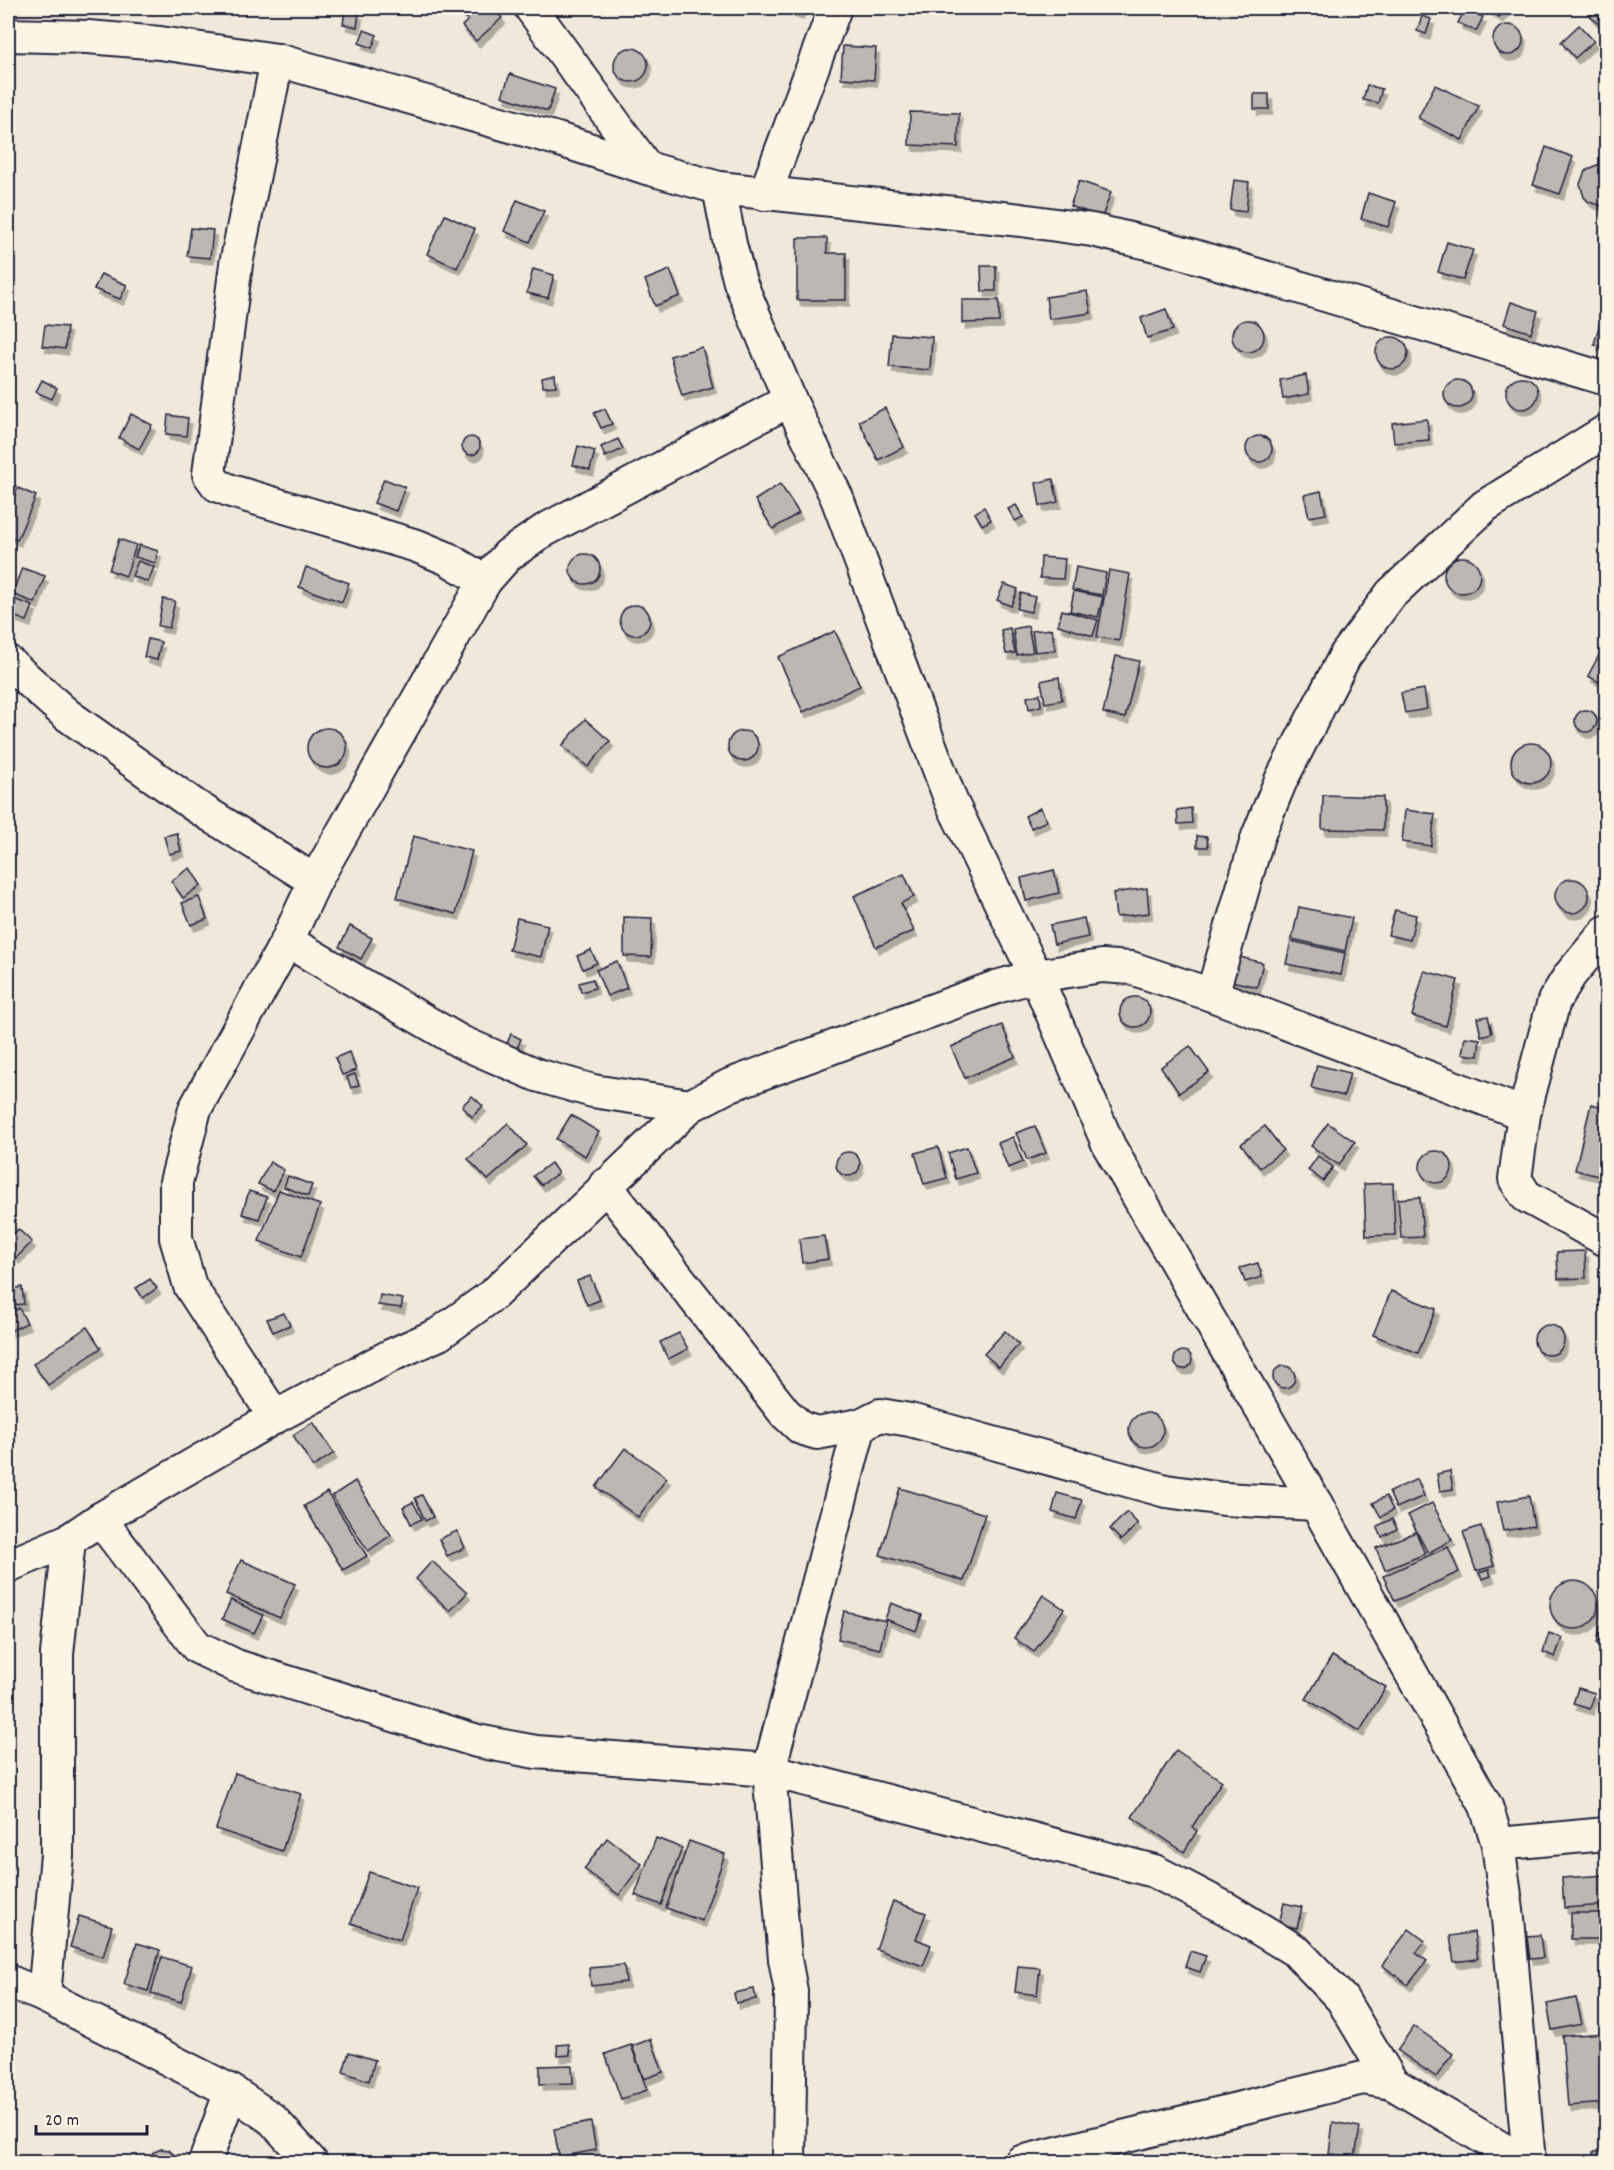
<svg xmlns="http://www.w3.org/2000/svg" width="1614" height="2170" font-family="Dekko,sans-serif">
  <defs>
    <filter id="shadow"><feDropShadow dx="3.5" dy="6" stdDeviation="0" flood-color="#0004"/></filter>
  </defs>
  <rect width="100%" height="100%" fill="#efe8db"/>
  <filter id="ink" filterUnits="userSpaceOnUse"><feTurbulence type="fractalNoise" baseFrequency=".0167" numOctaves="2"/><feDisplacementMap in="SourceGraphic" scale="12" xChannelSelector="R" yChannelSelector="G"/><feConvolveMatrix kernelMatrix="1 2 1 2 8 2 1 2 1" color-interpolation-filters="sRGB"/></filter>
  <g filter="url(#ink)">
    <!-- building -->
    <g fill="#bcb7b3" stroke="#22223b" stroke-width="1.5" filter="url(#shadow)">
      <polygon points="463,8 493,8 502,18 476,41 462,26 468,20 460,10"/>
      <polygon points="784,8 802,8 799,14"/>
      <polygon points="1487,8 1508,8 1499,17"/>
      <polygon points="1598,8 1606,8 1606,31 1590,16"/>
      <polygon points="1465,9 1483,17 1476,31 1458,23"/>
      <polygon points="345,11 359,13 357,27 343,24"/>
      <polygon points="1422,16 1431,19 1426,34 1417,31"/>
      <circle cx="1508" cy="40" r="15"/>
      <polygon points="1579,25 1594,41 1575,58 1561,42"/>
      <polygon points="364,30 377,35 372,48 359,43"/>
      <polygon points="843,46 876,48 874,80 841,78"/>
      <circle cx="631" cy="65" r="17"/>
      <polygon points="510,74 555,89 548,111 502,96"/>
      <polygon points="1367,85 1382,89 1378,103 1363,100"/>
      <polygon points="1435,85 1479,106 1462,140 1418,118"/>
      <rect x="1254" y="94" width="15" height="15"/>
      <polygon points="910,112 959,113 958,147 909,145"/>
      <polygon points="1546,147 1573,157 1560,194 1533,185"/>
      <polygon points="1604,164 1606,165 1606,205 1603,206 1589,202 1584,197 1580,184 1585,171 1597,165"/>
      <polygon points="1234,180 1249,182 1246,212 1230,210"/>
      <polygon points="1079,181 1111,192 1102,217 1070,206"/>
      <polygon points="1368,193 1396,202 1388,227 1361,219"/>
      <polygon points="517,200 544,211 530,242 504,231"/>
      <polygon points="445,215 475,229 457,268 427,254"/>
      <polygon points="191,228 213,230 210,258 187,256"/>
      <polygon points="797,238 827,238 827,253 846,253 846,300 797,300"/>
      <polygon points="1447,242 1473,250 1463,280 1438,272"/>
      <polygon points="981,266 996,266 996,291 982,291"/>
      <polygon points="533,269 554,275 548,298 527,293"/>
      <polygon points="670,270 680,296 655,306 645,280"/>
      <polygon points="101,274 127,285 120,299 94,289"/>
      <polygon points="1087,291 1091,313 1049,319 1046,297"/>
      <polygon points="962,300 999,300 999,322 962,323"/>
      <polygon points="1511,302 1538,311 1531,333 1504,324"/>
      <polygon points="1166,309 1173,330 1147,338 1141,318"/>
      <polygon points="1603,312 1606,313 1606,348 1594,344"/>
      <circle cx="1248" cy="336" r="16"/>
      <polygon points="45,325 67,327 65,349 42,346"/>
      <polygon points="892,334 932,337 930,370 889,367"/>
      <circle cx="1392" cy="353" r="16"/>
      <polygon points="702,347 713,387 682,396 670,356"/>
      <polygon points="555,375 556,386 543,387 542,378"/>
      <polygon points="1306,375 1309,394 1283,399 1280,380"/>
      <circle cx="1522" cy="393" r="16"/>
      <polygon points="42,380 57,388 52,399 36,392"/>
      <circle cx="1458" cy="394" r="14"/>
      <polygon points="885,408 904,447 878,460 859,421"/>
      <polygon points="605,409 612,424 601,428 594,413"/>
      <polygon points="131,414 152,425 139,449 119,438"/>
      <polygon points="168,415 188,418 186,436 166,434"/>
      <polygon points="1427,419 1429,440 1394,443 1392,423"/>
      <circle cx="1259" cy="449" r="13"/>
      <circle cx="471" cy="446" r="9"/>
      <polygon points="618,439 623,449 605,457 601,447"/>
      <polygon points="578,446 595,451 590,470 573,465"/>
      <polygon points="384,479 405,487 396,511 374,503"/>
      <polygon points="1053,479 1058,502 1040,506 1036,483"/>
      <polygon points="8,482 16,486 8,505"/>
      <polygon points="780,484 799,513 773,529 755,500"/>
      <polygon points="18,488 36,496 17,540 8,536 8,511"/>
      <polygon points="1321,491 1326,514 1309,517 1304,495"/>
      <polygon points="1016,505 1023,517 1015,521 1008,509"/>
      <polygon points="984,507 991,520 982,525 975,513"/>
      <polygon points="119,539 136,545 126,576 109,570"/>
      <polygon points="139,545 158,551 155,563 135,557"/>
      <circle cx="585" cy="569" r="15"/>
      <polygon points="1041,557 1065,559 1063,579 1040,578"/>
      <circle cx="1462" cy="575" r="18"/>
      <polygon points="138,561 154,567 148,582 132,576"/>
      <polygon points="306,567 349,583 342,602 299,587"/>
      <polygon points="1076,567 1106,573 1102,595 1072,590"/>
      <polygon points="22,568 45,576 35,603 12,594"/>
      <polygon points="1109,570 1130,574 1119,641 1097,637"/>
      <polygon points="1606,576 1606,593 1599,586"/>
      <polygon points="1004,584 1018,589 1011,606 997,600"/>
      <polygon points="1074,591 1103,597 1098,617 1070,611"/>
      <polygon points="1021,593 1035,597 1031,612 1017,609"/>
      <polygon points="11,598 33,606 27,621 8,614"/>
      <polygon points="163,599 175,601 169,628 158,626"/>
      <circle cx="635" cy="620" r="15"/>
      <polygon points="1062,610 1098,620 1093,636 1058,625"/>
      <polygon points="1028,626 1033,652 1017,655 1013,629"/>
      <polygon points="1010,628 1015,653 1006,654 1001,630"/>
      <polygon points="1052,629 1055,650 1035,652 1032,631"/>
      <polygon points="835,631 860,686 803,712 778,657"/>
      <polygon points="148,639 161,642 157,660 144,657"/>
      <polygon points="1606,642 1606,686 1588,676"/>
      <polygon points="1116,656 1139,661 1125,718 1103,713"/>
      <polygon points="1059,677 1062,700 1045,703 1041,681"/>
      <polygon points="1424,689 1427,709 1405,713 1401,693"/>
      <polygon points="1040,694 1041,706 1029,709 1027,697"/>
      <circle cx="1586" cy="721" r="11"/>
      <polygon points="585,719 610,741 588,767 562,746"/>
      <circle cx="327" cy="748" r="20"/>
      <circle cx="743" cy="746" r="15"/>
      <circle cx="1531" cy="763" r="20"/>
      <polygon points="1323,795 1383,797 1383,830 1322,829"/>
      <polygon points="1040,808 1047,821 1031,828 1025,816"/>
      <polygon points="1191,808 1192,823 1178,824 1177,810"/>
      <polygon points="1405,810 1435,814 1431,846 1402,842"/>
      <polygon points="177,833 181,851 169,854 164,836"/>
      <polygon points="413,836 472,851 456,914 397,898"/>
      <polygon points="1197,836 1207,837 1208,847 1197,847"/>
      <polygon points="190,868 201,885 183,898 171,881"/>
      <polygon points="1054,870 1059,893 1026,901 1021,878"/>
      <polygon points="904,874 914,897 901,903 914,931 876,947 854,896"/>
      <circle cx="1572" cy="896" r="17"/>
      <polygon points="1147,888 1149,913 1116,917 1113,893"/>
      <polygon points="199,897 207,919 191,925 182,903"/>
      <polygon points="1299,907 1352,918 1345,951 1292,939"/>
      <polygon points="1395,910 1416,915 1410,940 1388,935"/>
      <polygon points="624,917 652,918 651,957 624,956"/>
      <polygon points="517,918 548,925 541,957 509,950"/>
      <polygon points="1084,918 1088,937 1054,944 1050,925"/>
      <polygon points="350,926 372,938 361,959 339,947"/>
      <polygon points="1291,941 1345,953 1341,975 1286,964"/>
      <polygon points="591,950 597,963 583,969 577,956"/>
      <polygon points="1233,955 1263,963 1257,987 1227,980"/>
      <polygon points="617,961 627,988 607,996 596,970"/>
      <polygon points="1424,971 1458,980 1446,1026 1412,1016"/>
      <polygon points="593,979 595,988 581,992 579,983"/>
      <circle cx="1135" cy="1012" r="15"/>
      <polygon points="1488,1016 1492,1033 1481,1036 1477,1018"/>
      <polygon points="1002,1025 1015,1057 965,1078 951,1047"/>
      <polygon points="511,1034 521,1039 515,1053 505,1048"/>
      <polygon points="1465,1037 1480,1039 1478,1056 1462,1054"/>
      <polygon points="1190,1046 1209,1072 1179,1093 1161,1067"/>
      <polygon points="349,1052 356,1070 342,1075 335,1058"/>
      <polygon points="1317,1065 1350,1073 1344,1096 1311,1088"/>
      <polygon points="355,1074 359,1085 351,1088 347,1077"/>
      <polygon points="472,1096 483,1106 472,1117 462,1106"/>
      <polygon points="1591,1104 1606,1108 1606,1178 1575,1170"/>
      <polygon points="571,1115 599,1132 585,1156 556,1139"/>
      <polygon points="508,1123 527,1145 488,1180 468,1159"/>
      <polygon points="1328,1123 1355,1142 1339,1165 1311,1146"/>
      <polygon points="1035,1126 1046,1153 1027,1160 1016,1133"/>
      <polygon points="1265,1126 1283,1150 1260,1168 1241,1144"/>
      <polygon points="1013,1137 1023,1162 1008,1168 998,1143"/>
      <polygon points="938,1147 947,1178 924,1184 915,1153"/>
      <polygon points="967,1147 976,1173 956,1179 948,1153"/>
      <circle cx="1436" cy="1167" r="16"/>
      <circle cx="848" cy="1164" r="12"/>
      <polygon points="1318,1156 1333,1167 1323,1181 1308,1170"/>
      <polygon points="270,1162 284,1170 273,1191 258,1184"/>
      <polygon points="551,1163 558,1173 541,1185 533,1176"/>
      <polygon points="288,1176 312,1185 308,1196 284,1187"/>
      <polygon points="1393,1183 1395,1235 1366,1236 1364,1184"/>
      <polygon points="279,1190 320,1205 301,1257 259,1241"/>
      <polygon points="249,1191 267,1197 259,1219 242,1214"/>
      <polygon points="1420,1197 1423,1237 1401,1238 1398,1199"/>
      <polygon points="18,1229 32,1242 16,1258 8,1250 8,1240"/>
      <polygon points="824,1236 828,1259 802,1263 799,1239"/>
      <polygon points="1585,1251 1586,1278 1558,1279 1557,1252"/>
      <polygon points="1258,1263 1262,1277 1245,1282 1240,1268"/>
      <polygon points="590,1276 600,1300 587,1305 577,1281"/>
      <polygon points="150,1279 157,1288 143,1298 136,1288"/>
      <polygon points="22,1287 24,1304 13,1305 10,1289"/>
      <polygon points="1391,1291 1436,1309 1418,1353 1373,1335"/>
      <polygon points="380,1295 403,1299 401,1308 378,1305"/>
      <polygon points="19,1308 27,1323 10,1331 8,1326 8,1315"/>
      <polygon points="284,1313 290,1325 273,1332 267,1319"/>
      <circle cx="1549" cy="1340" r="15"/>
      <polygon points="87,1327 101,1348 48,1385 33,1364"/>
      <polygon points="1005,1331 1019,1344 999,1367 984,1354"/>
      <polygon points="679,1333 688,1349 668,1359 660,1342"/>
      <circle cx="1183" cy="1360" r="9"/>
      <circle cx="1284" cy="1377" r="11"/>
      <circle cx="1146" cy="1430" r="17"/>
      <polygon points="313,1422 334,1453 313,1467 293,1435"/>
      <polygon points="625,1448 667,1478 638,1517 596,1487"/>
      <polygon points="1450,1471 1453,1489 1440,1491 1437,1474"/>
      <polygon points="1417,1479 1424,1496 1396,1508 1389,1492"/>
      <polygon points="355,1481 391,1535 368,1551 332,1496"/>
      <polygon points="900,1488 985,1514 964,1581 880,1555"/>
      <polygon points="327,1492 367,1556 343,1570 304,1506"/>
      <polygon points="1057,1493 1082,1500 1076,1519 1052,1512"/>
      <polygon points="422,1495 433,1517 425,1521 415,1498"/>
      <polygon points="1386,1496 1393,1510 1381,1517 1373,1503"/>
      <polygon points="1529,1496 1534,1526 1503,1531 1497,1502"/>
      <polygon points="413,1502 422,1519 411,1524 403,1507"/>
      <polygon points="1432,1503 1452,1540 1428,1553 1408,1515"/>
      <polygon points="1127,1512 1138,1524 1121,1540 1110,1529"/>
      <polygon points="1392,1519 1397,1529 1382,1537 1377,1526"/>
      <polygon points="1481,1526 1494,1566 1476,1571 1463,1532"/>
      <polygon points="457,1531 465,1548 447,1556 439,1539"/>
      <polygon points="1416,1532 1425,1554 1385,1570 1376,1548"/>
      <polygon points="1448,1547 1459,1572 1395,1601 1383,1576"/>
      <polygon points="241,1560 295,1584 280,1618 226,1594"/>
      <polygon points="432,1561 467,1593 450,1611 416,1579"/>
      <polygon points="1489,1570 1491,1576 1482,1579 1479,1573"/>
      <circle cx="1574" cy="1605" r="24"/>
      <polygon points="1043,1595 1064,1609 1034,1652 1014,1638"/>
      <polygon points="231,1600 263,1615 254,1633 222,1619"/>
      <polygon points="891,1603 922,1615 916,1631 885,1619"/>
      <polygon points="844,1611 886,1621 880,1649 838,1639"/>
      <polygon points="1600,1626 1606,1627 1606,1646 1597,1644"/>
      <polygon points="1549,1633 1562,1638 1555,1657 1543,1652"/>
      <polygon points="1332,1656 1386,1687 1360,1731 1306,1699"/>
      <polygon points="1578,1688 1595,1693 1590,1709 1573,1704"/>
      <polygon points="1176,1750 1222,1781 1192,1827 1197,1831 1184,1852 1132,1817"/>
      <polygon points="235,1773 301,1794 282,1851 216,1829"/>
      <polygon points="607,1838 642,1864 619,1895 584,1869"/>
      <polygon points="656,1838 682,1848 661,1905 635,1895"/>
      <polygon points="689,1841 725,1854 702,1921 666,1908"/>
      <polygon points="369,1872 417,1888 400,1940 351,1923"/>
      <polygon points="1606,1875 1606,1905 1564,1908 1562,1878"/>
      <polygon points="893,1901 926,1913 916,1939 931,1945 923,1966 876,1949"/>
      <polygon points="1284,1903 1302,1907 1297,1928 1279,1924"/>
      <rect x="1571" y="1913" width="35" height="26"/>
      <polygon points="79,1916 112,1926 103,1957 70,1947"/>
      <polygon points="1409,1929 1425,1941 1416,1953 1427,1961 1408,1985 1382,1965"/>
      <polygon points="1474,1932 1478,1959 1454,1962 1450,1936"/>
      <polygon points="1540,1935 1543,1958 1530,1959 1527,1936"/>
      <polygon points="137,1943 160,1950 148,1991 124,1984"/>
      <polygon points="1190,1951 1206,1956 1200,1972 1185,1967"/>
      <polygon points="162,1957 192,1966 181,2002 151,1993"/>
      <polygon points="624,1965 626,1982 591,1986 589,1968"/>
      <polygon points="1018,1966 1040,1968 1037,1995 1015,1992"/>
      <polygon points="754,1989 756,1999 736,2003 734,1993"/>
      <polygon points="1576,1998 1582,2024 1552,2030 1547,2004"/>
      <polygon points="1414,2026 1453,2054 1436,2077 1397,2050"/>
      <polygon points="1606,2033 1606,2103 1568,2106 1562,2036"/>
      <polygon points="651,2039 663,2072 644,2079 632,2046"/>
      <polygon points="569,2044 570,2055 558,2056 557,2045"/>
      <polygon points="631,2045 647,2090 621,2099 605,2054"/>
      <polygon points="349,2052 375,2060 369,2081 343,2072"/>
      <polygon points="572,2065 573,2083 540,2084 540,2066"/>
      <polygon points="591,2122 596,2150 559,2157 554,2129"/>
      <polygon points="1333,2122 1360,2127 1355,2157 1329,2154"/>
      <polygon points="161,2149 169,2150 174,2155 176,2162 150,2162 150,2157 154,2152"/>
      <polygon points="1606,2151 1606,2162 1594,2162 1593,2152"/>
      <polygon points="1590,2159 1590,2162 1562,2162 1562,2161"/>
    </g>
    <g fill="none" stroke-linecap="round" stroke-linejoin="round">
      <!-- minor casing -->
      <g stroke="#22223b" stroke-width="36">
        <g id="minor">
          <polyline points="531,8 647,168"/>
          <polyline points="8,35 88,37 160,43 277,60 557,139 647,168 719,188 1021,220 1092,230 1164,247 1606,379"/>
          <polyline points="277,60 236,264 209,474 217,485 231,491 417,546 446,558 485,581"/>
          <polyline points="719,188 730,244 740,282 790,400 837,498 951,801 1036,976 1109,1146 1316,1504 1486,1806 1498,1844 1508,1918 1529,2162"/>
          <polyline points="765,194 835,8"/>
          <polyline points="8,662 66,714 194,805 315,881"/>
          <polyline points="287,941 461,1042 537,1075 593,1091 690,1106"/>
          <polyline points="1212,995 1258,836 1281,780 1345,656 1391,594 1485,506 1606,431"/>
          <polyline points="1524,1114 1554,1001 1570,975 1606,932"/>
          <polyline points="605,1185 785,1413 801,1428 817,1433 860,1425 880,1415 910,1420 1166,1491 1224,1499 1316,1504"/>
          <polyline points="275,1417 190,1286 176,1238 176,1182 195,1109 287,941 315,881 485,581 508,555 545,530 790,400"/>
          <polyline points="100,1519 197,1647 236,1666 477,1741 536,1752 769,1770 1154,1871 1227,1909 1296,1951 1342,1999 1392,2083"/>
          <polyline points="8,1566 69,1540 100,1519 275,1417 392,1355 439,1334 494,1294 690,1106 730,1085 996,987 1036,976 1102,966 1131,968 1212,995 1524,1114 1515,1179 1526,1196 1606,1240"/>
          <polyline points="1498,1844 1606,1834"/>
          <polyline points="8,1981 44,1996 231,2091 272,2119 311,2162"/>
          <polyline points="44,1996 57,1855 57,1654 69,1540"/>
          <polyline points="205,2162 231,2091"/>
          <polyline points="789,2162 791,1991 785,1959 769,1770 860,1425"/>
          <polyline points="1021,2162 1363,2078 1392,2083 1524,2162"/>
        </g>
      </g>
      <!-- minor -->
      <use href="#minor" stroke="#fcf5e5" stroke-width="32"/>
    </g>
  </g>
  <!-- margin -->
  <rect width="1614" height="2170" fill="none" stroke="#fcf5e5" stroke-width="30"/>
  <rect x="15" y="15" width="1584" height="2140" fill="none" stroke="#22223b" stroke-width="2" filter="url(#ink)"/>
  <!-- scale -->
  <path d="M36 2125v9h111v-9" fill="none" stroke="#22223b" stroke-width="3"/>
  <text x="45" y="2125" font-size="18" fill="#22223b" stroke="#fcf5e5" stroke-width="4.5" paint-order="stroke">20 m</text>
</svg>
